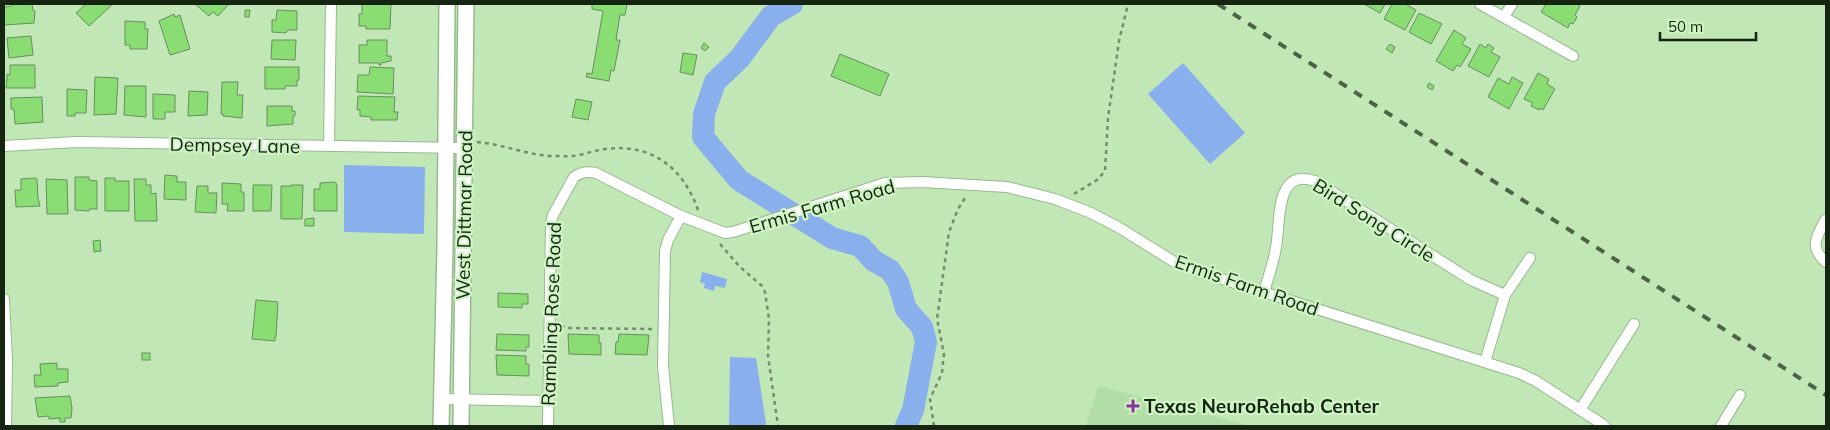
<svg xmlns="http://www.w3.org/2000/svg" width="1830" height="430" font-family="Mulish,sans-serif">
  <rect width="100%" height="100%" fill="#c1e7b7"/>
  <!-- built -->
  <polygon fill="#b2dda7" points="1098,386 1251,426 1086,426"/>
  <!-- water -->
  <g fill="#89b0ed">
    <polygon points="1183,63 1245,133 1210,164 1148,94"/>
    <polygon points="344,165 425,167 424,234 344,232"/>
    <polygon points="702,272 727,279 725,288 715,286 714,291 704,288 705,284 700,282"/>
    <polygon points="730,357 756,358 766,423 765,426 729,426"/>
  </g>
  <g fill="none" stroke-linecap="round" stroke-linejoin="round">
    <!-- river -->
    <polyline stroke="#89b0ed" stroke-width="22" points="792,4 771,16 740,58 715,82 704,114 703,137 739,180 832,238 860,246 874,261 890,270 898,282 906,309 922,327 926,342 913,410 906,426"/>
  </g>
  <!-- building -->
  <g fill="#89dd72" stroke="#6a8d61">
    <polygon points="12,4 32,4 33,10 35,11 34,23 4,25 4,7 12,6"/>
    <polygon points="86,4 113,4 89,26 76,13"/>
    <polygon points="195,4 229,4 218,16 213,12 209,16"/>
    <polygon points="362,4 391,4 390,29 366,29 366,26 359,26 359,14 362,14"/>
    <polygon points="592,4 627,4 625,15 620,15 616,40 620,40 614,71 611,70 609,81 586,77 587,73 592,74 603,11 592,9"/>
    <polygon points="1364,4 1385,4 1380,13"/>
    <polygon points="1392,4 1407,4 1407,5 1416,10 1405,30 1384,19"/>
    <polygon points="1546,4 1577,4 1580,6 1575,15 1577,17 1573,24 1570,23 1568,28 1541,12"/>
    <polygon points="245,10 250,10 249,17 245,17"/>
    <polygon points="277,10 297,11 297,30 288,30 286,33 272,32 272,20 276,20"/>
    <polygon points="1419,13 1442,24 1431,44 1409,32"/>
    <polygon points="174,14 175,17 180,15 190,49 170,55 159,21"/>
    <polygon points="125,21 145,22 145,29 148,29 147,49 130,49 130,45 125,45"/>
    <polygon points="1454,30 1466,38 1462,44 1471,49 1460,67 1457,65 1453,71 1436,61"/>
    <polygon points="31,36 33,55 9,58 7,38"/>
    <polygon points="272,40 296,40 295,60 271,59"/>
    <polygon points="367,40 387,40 387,56 391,56 391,61 381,63 381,65 379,65 379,63 359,63 359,45 367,45"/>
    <polygon points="704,43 709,47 705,51 701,48"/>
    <polygon points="1390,44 1395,47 1392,53 1386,49"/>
    <polygon points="1480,44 1486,48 1488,44 1494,48 1491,52 1500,57 1489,77 1468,66"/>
    <polygon points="683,53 697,55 693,75 680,72"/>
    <polygon points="840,54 889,74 880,96 831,76"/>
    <polygon points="10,65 35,65 35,88 6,88 7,77 7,74 10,75"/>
    <polygon points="265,67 299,67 299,80 297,80 297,86 285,86 285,89 265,89"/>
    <polygon points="370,67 394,68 393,94 357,92 358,75 369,75"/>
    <polygon points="1538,73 1549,79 1547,84 1555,89 1543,110 1540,108 1539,110 1531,106 1533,103 1524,99"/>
    <polygon points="95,77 118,78 116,114 94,115"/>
    <polygon points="1512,77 1523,83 1509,109 1488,97 1498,78 1509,84"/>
    <polygon points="222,82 238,82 237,95 243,95 242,118 223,116 223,114 221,114"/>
    <polygon points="1429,83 1434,86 1432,90 1427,87"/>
    <polygon points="125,86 146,86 146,117 124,115"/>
    <polygon points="67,89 87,90 86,113 75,113 75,116 67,116"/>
    <polygon points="189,91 208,92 207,115 188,116"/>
    <polygon points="153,94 175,95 175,112 165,112 165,119 153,119"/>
    <polygon points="358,96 395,97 394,112 398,112 397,120 371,120 371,117 360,116 360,110 357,110"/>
    <polygon points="42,97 43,122 15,124 14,109 11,109 11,98"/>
    <polygon points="576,99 592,102 588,120 572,117"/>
    <polygon points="267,106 292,106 292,111 295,111 295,116 293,116 293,124 267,126"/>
    <polygon points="165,175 177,176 177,182 186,182 186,200 164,199"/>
    <polygon points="75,177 89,177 89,180 97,181 97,209 89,209 89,211 75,210"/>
    <polygon points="35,178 37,179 38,198 40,206 16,207 15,190 21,190 21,179"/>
    <polygon points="105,178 115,178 115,181 129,181 129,211 105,211"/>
    <polygon points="46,179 67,180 68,214 47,214"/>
    <polygon points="134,179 146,179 146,185 151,185 151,194 156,193 157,221 135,221"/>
    <polygon points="334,182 337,184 337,211 314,211 314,189 320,189 320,183"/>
    <polygon points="222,183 241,184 241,192 244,192 244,211 227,211 228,204 222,204"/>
    <polygon points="253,185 272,185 271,211 253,211"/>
    <polygon points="291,185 303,185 302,219 281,219 281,186 291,186"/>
    <polygon points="197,186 208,186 208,193 217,193 216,213 195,212"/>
    <polygon points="314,218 314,226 305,226 305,219"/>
    <polygon points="100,240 101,251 94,252 93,241"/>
    <polygon points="498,293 528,294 528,304 522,304 522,308 498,307"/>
    <polygon points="256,300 278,302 276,337 275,337 275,341 252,339"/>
    <polygon points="497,334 529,335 529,347 526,347 526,351 496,350"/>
    <polygon points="568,334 599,335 599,343 601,343 601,355 569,354"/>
    <polygon points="619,334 649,335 647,355 615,354 616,342 618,342"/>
    <rect x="142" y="353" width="8" height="7"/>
    <polygon points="496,355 526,356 526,364 529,364 529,376 497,375"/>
    <polygon points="57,363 57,369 68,369 68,382 58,383 58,386 35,387 34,375 41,375 40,364"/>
    <polygon points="70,396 72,408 71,418 65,418 65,422 60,422 60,418 49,419 49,416 38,417 35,398"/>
  </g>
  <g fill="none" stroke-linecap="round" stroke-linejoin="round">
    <!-- street casing -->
    <g stroke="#96ba8c" stroke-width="12">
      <g id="street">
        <polyline points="1480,4 1573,56"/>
        <polyline points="1504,17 1512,4"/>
        <polyline points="4,146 76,142 465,148"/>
        <polyline points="329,146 331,4"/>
        <path d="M1826 219C1817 236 1808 247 1826 262"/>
        <path d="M1264 292C1268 277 1274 262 1276 247 1281 222 1274 167 1315 181L1471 280 1505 295"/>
        <polyline points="4,299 7,360 6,426"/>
        <polyline points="1485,362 1505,295 1530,258"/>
        <polyline points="442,399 548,401"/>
        <polyline points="1580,410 1634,324"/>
        <path d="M548 426 551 223 553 215 574 177C581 172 587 171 596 173L681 216 725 233 733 232 885 183 922 182 1007 187 1055 199 1091 213 1118 227 1176 263 1197 271 1519 373 1536 381 1605 426"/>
        <polyline points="669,426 663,366 665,251 668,240 681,216"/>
        <polyline points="1721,426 1740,395"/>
      </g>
    </g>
    <!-- secondary casing -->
    <g stroke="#96ba8c" stroke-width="18">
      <g id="secondary">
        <polyline points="441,426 445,247 447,4"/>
        <polyline points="461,426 466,4"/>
      </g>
    </g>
    <!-- path -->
    <g stroke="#728d6a" stroke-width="2.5" stroke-dasharray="4 4" stroke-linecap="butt">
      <path d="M477 142C502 144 527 155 552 156 561 156 570 157 579 155 588 153 596 150 605 149 651 143 683 167 698 210"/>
      <polyline points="1074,194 1097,180 1105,171 1108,118 1119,41 1128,4"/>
      <polyline points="720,244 739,266 762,286 765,292 769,319 768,356 778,426"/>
      <polyline points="561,325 566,328 652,329"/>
      <polyline points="934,426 930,399 942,373 944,354 937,319 949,232 958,209 967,195"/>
    </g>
    <!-- street -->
    <use href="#street" stroke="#fff" stroke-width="10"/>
    <!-- secondary -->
    <use href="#secondary" stroke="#fff" stroke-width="15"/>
    <!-- rail -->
    <polyline stroke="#4d6347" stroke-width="4" stroke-dasharray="9 9" stroke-linecap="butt" points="1218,4 1826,395"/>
  </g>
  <!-- markers -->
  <path fill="#89319e" stroke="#cef4c4" stroke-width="2" d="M1130.5 398.5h5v5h5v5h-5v5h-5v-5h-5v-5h5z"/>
  <g text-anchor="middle" stroke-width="4.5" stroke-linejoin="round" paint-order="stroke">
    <!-- street labels -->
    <g font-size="19" fill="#162412" stroke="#cef4c4">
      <text transform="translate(235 145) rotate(1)" y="7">Dempsey Lane</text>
      <text transform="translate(822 206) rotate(-16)" y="7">Ermis Farm Road</text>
      <text transform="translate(464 215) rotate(-89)" y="7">West Dittmar Road</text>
      <text transform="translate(1374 220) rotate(32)" y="7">Bird Song Circle</text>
      <text transform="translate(1247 285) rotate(19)" y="7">Ermis Farm Road</text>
      <text transform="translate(551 314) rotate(-88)" y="7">Rambling Rose Road</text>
    </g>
    <!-- poi labels -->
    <g font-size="19" font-weight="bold" fill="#162412" stroke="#cef4c4" text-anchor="start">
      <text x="1144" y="413">Texas NeuroRehab Center</text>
    </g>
  </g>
  <!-- border -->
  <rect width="1830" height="430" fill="none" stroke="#162412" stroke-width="10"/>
  <!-- scale -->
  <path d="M1660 32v8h96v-8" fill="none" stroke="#162412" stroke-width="2.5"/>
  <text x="1668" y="32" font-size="15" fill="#162412" stroke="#cef4c4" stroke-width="4" paint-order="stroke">50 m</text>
</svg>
